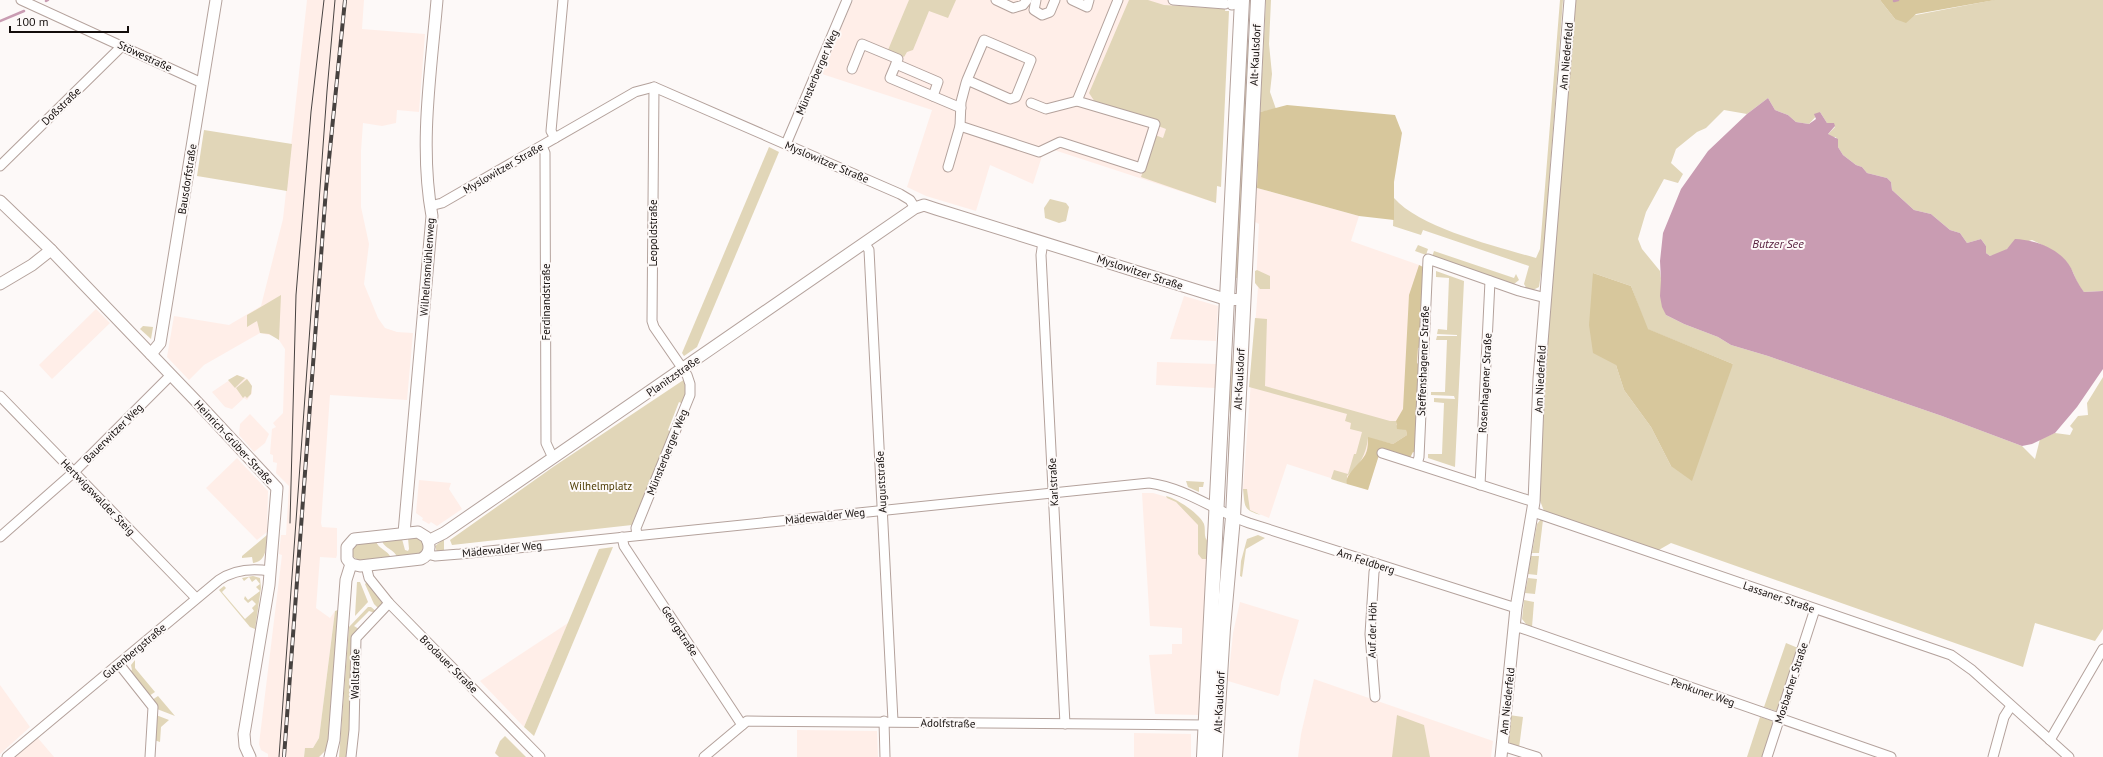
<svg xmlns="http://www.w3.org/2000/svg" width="2103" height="757" font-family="'PT Sans',sans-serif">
  <rect width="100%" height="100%" fill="#fdf9f8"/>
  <!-- built -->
  <g fill="#ffeee8">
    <polygon points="307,0 364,0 362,29 425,34 419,112 397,110 396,123 382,126 363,123 361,151 361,207 369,244 364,284 378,318 385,328 397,332 413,333 407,400 330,395 321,523 322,527 337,528 337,555 336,558 320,557 316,608 330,618 335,611 319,738 313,748 305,748 304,757 268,757 268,754 261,750 259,744 282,555 279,554 281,535 286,535 289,486 276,473 277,463 273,462 273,455 270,454 272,429 276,427 273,423 283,413 285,349 279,340 274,336 260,333 204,365 189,380 167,357 174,316 229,325 261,306 283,219"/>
    <polygon points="853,0 1226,0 1216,203 1045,147 1033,184 990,165 976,211 926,196 907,187 932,110 822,74"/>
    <polygon points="1257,188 1359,216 1351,241 1422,266 1413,452 1368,438 1378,457 1368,490 1287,464 1269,518 1250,510 1247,490 1243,489 1258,287 1256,285 1259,224 1255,222"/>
    <polygon points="1184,296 1218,306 1216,341 1170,339"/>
    <polygon points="96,309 110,323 52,379 39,365"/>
    <polygon points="1157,362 1216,364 1215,388 1156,385"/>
    <polygon points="237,375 247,379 250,382 252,393 247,400 244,398 232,409 225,407 212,392"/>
    <polygon points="250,414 269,434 265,443 254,452 239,435 240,424"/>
    <polygon points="237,458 268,491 267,532 257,540 206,488"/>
    <polygon points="419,480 451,483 449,489 462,509 437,526 431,522 429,524 422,520 423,518 416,513"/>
    <polygon points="1142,493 1153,493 1177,500 1201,520 1204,524 1205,539 1208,539 1199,715 1155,714 1149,655 1172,654 1172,644 1182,644 1182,628 1150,626"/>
    <polygon points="1240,602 1299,620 1281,683 1280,693 1278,696 1228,681 1233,633"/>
    <polygon points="568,623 524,727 480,681"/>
    <polygon points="1314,679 1493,741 1491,757 1298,757 1301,734"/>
    <polygon points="0,685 30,727 0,754"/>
    <polygon points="797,730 877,731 878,757 797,757"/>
    <polygon points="1134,733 1191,734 1191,757 1134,757"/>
    <polygon points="37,737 54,757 14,757"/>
  </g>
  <!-- green -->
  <g fill="#e1d6b8" fill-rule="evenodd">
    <polygon points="909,0 956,0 948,18 929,11 913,50 907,52 904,57 888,50"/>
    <polygon points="1129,0 1148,0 1164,5 1225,9 1225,11 1229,11 1221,187 1217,186 1216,203 1141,177 1155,135 1163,138 1166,129 1095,102 1089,93"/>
    <polygon points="1266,0 1271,0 1269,44 1272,74 1270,92 1276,109 1260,112"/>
    <path d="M1560 0H1563L1543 260 1539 287 1533 290 1527 289 1524 284 1529 266 1423 230 1421 235 1393 226 1394 198C1420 228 1498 247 1536 258L1540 249Z"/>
    <path d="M1576 0H1880L1895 19 1994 0H2103V291L2084 292C2076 283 2076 277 2070 267 2062 253 2046 247 2032 240L2011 246 2002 253 1990 256 1986 253V246L1981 239 1967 243 1960 233 1950 230 1931 214 1914 210 1892 190 1891 182 1887 178 1867 173 1862 167 1856 165 1843 155 1838 147 1836 137H1830L1828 134 1835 127 1832 123H1827L1820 112 1809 124 1796 122 1788 115 1775 110 1768 98 1747 114 1724 110 1706 128 1697 132 1676 149 1671 163 1683 174 1678 183 1664 179 1646 212 1638 239 1642 249 1660 271 1666 315 1684 324 1718 337 1731 345 1768 356 1942 416 2022 446 2035 459 2040 439 2055 433 2070 435 2073 429 2070 426 2078 416 2088 415 2087 403 2103 377V629L2095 641 2035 623 2023 667 1671 543 1657 551 1544 511 1539 498 1547 343ZM1593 273 1631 286 1647 329 1733 364 1671 466 1651 427 1624 390 1616 365Z"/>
    <polygon points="1248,15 1248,39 1250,52 1239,278 1233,278"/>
    <polygon points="204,130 292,144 287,191 197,176"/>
    <polygon points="769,147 779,152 697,347 684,356 682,353"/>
    <polygon points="1050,199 1066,203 1069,207 1066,221 1059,223 1045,218 1044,208"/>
    <polygon points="1418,245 1428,249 1426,255 1415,251"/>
    <polygon points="1434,251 1514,278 1516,274 1519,280 1514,284 1511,283 1432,257"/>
    <polygon points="1257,270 1270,276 1270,289 1260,289 1255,283 1255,271"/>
    <polygon points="1436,271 1464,281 1455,467 1428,458 1428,454 1442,454 1444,403 1434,402 1434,398 1455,399 1454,396 1431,395 1431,392 1445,392 1447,340 1436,340 1437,336 1457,336 1457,335 1437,334 1438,329 1447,330 1449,278 1436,277"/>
    <polygon points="281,295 279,340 269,334 260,333 257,321 247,327 247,315"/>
    <path d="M1255 318 1267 319 1265 386 1390 421H1396V425L1406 430 1407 435 1393 444 1368 438C1366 455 1360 465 1347 476V484L1331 479 1334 470 1348 474 1354 454H1356L1362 432 1350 429 1351 423 1345 421 1347 414 1249 387Z"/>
    <polygon points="143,326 153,327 151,339 140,329"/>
    <polygon points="1229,352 1232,352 1233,388 1229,480 1227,480 1230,415 1227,386"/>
    <polygon points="237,375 245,378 235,388 228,380"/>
    <polygon points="247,379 252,386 251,394 247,398 245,396 243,398 236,388"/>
    <polygon points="685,379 689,386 683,404 679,402 668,430 671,432 632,525 452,545 450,540 553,467"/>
    <polygon points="1186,481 1204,482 1203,487 1199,487 1199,492 1188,487"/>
    <path d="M1243 489H1247L1250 510 1261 515C1243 510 1245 507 1243 489Z"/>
    <path d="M1166 496C1176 498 1200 514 1204 524 1206 531 1203 536 1208 542L1207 559H1202L1198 554V525L1176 502 1167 498Z"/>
    <polygon points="1541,519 1543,520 1539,553 1532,553 1537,524"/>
    <path d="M267 535C266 548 267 561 253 563L252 557 242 558V556Z"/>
    <polygon points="1258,535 1265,538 1246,549 1242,577 1240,576 1241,561 1247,539"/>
    <path d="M408 538H417L422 540 424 548 420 554 397 557C394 549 385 549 382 541L402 539 405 550 408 551 409 549Z"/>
    <polygon points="444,539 444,552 437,552 435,546"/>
    <path d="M376 541C378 549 388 550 391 558L360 561 352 556C351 541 365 542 376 541Z"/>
    <polygon points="613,547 534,736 524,727 599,549"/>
    <polygon points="1531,556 1539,556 1537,575 1528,574"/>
    <polygon points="253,576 260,578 261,588 255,629 250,627 219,590 224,586 226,588 222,592 245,619 254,611 252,608 256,604 252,600 248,603 244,599 245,596 248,600 260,591 256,587 260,584 256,579 252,582 249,577 244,581 242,578"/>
    <polygon points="1528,578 1537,579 1535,594 1525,593"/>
    <polygon points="357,582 360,582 368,602 355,616"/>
    <polygon points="367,582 384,603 379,609 374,604 365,584"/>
    <polygon points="1524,600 1534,602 1532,627 1526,624 1522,619"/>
    <polygon points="368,607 371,607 377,612 375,613 369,611 354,626 359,629 349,757 339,757 349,627"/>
    <polygon points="338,610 328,742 325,751 319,757 304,757 305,748 313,748 319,738 335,611"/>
    <polygon points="1786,643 1798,648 1779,712 1764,707"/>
    <polygon points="135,660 135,668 155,692 149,696 129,672 132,670 131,665"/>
    <polygon points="158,696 175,716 157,709 152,700"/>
    <polygon points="156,715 169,720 161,727 160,742 154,740"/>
    <polygon points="1397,715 1424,725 1430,757 1392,757"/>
    <polygon points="1509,715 1523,717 1519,748 1510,744 1508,739"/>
    <polygon points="1760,717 1773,721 1764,757 1747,757"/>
    <polygon points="505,736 526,757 499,757 495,753 500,741"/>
  </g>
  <!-- forest -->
  <g fill="#d7c79c">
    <polygon points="1880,0 1995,0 1916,14 1906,23 1895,19"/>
    <polygon points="1287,105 1395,115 1402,133 1394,182 1394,220 1359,216 1257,188 1260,112"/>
    <path d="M1419 265 1425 268 1421 347 1418 348 1417 363 1421 366 1416 453 1413 452 1409 460 1379 455 1368 490 1347 484C1344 474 1362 463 1366 453 1368 449 1368 442 1368 437L1393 444 1407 435 1406 430 1397 429 1396 421 1403 409 1409 295Z"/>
    <polygon points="1593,273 1631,286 1648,329 1733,364 1692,481 1671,466 1651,427 1624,390 1616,365 1593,353 1589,325"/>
  </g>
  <!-- water -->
  <path fill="#c99cb2" d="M1768 98 1775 110 1788 115 1796 122 1809 124 1816 119 1814 114 1820 112 1827 123H1834L1835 126 1828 134 1838 139V147L1843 155 1856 165 1862 167 1867 173 1887 178 1891 182 1892 190 1914 210 1931 214 1950 230 1960 233 1967 243 1981 239 1986 246V253L1990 256 2007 249 2015 239C2035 240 2060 248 2071 268 2075 277 2078 284 2084 292L2103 291V369L2077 407 2055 433 2032 444 2022 446 1942 416 1768 356 1731 345 1718 337 1684 324 1666 315 1662 307 1660 296 1661 280 1660 261 1663 233 1681 189 1708 151 1747 114Z"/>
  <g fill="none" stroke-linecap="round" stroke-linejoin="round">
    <!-- stream -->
    <g stroke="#c99cb2" stroke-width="2.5">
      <polyline points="46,1 48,0"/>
      <polyline points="1894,1 1898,0"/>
      <polyline points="0,21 24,11"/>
    </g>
    <!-- minor casing -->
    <g stroke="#b4a29c" stroke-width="11">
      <g id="minor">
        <polyline points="21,0 202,83"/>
        <polyline points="996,0 1013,8 1023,5 1027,0"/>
        <polyline points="1036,0 1034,10 1042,15 1050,12 1055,0"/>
        <polyline points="1072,0 1087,7 1089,0"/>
        <polyline points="1173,0 1225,4"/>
        <polyline points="1232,5 1232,0"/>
        <polyline points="896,64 938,82 933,96"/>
        <polyline points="852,69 862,44 898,59 890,78 961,108"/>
        <polyline points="1031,103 1046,109 1077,101"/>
        <polyline points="960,126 1039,152 1060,142 1141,168 1155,124 1077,101 1118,0"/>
        <polyline points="555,138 551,131 563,0"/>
        <polyline points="786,144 847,0"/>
        <polyline points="542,146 545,153 546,443 553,458"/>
        <polyline points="0,166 122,46"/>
        <polyline points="948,167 960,126 961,102 966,83 967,80 984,40 1031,60 1016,97 1010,99 967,80"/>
        <polyline points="430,206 442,203 635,92 654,87 900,194 910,200 915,208"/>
        <polyline points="1043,242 1041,255 1065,724"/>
        <polyline points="865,244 869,250 893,721"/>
        <polyline points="0,396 196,598"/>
        <polyline points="1382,453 1534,502"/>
        <polyline points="1417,464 1419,457 1428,259 1519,291 1546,298"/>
        <polyline points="1480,485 1490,281"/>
        <polyline points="1533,512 1951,655 1972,670 2069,757"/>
        <polyline points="637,535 636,528 690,395 690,384 687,375 654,327 652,321 654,87"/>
        <polyline points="0,537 74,472 171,375"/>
        <polyline points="622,537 624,546 742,725"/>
        <path d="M427 554 435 556 460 554 1149 483C1186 488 1215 511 1249 523L1516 608"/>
        <polyline points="366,566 369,578 389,603 540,757"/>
        <polyline points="1514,628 1521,628 1891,757"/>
        <polyline points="119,664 153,707 150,757"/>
        <polyline points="1375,697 1370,634 1374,572 1377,564"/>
        <polyline points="884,721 885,757"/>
        <polyline points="2050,740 2103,649"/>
        <polyline points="1502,746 1537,757"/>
        <path d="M7 757 219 580C235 569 252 568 270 571"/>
        <polyline points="351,757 354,730 356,638 389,603"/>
        <polyline points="704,757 747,721 1206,725"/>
        <polyline points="1767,757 1815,609"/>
        <polyline points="1993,757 2004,717 2011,706"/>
      </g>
    </g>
    <!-- tertiary casing -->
    <g stroke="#b4a29c" stroke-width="13">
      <g id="tertiary">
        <polyline points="0,201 51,250 196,401 277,488 269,585 244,734 245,746 250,757"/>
        <polyline points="0,284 32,265 51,250"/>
        <polyline points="151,354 160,343 216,0"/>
        <path d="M418 532 426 537C431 546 430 555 421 559L360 566 351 564 347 559V547L354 539Z"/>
        <path d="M404 533 432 216C419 145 431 71 437 0"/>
        <polyline points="428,541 444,533 915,208 924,205 936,209 1228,300 1243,299"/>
        <polyline points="330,757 334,740 346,580 351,564"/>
        <polyline points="1501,757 1516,608 1534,502 1539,379 1570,0"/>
      </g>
    </g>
    <!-- primary casing -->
    <g stroke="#b4a29c" stroke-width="16">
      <g id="primary">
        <polyline points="1204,757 1242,0"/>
        <polyline points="1215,757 1223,628 1233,517 1258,0"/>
      </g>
    </g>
    <!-- minor -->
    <use href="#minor" stroke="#fff" stroke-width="9"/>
    <!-- tertiary -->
    <use href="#tertiary" stroke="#fff" stroke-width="11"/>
    <!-- primary -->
    <use href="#primary" stroke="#fff" stroke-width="14"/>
    <!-- tram -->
    <g stroke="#474240" stroke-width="1">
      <polyline points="290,523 296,295 311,112 324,0"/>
      <polyline points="279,757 327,91 335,0"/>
    </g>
    <!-- rail casing -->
    <g stroke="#474240" stroke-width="4">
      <polyline id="rail" points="284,757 326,189 345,0"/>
    </g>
    <!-- rail -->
    <use href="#rail" stroke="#fdf9f8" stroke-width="2.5" stroke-dasharray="8" stroke-linecap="butt"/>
  </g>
  <g text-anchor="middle" stroke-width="4" stroke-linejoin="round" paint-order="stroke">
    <!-- street labels -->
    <g font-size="11" fill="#130d0b" stroke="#fdf9f8">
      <text transform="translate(1255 55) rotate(-87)" y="4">Alt-Kaulsdorf</text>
      <text transform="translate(145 56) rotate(25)" y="4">Stöwestraße</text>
      <text transform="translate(1566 56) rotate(-85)" y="4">Am Niederfeld</text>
      <text transform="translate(817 72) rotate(-67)" y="4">Münsterberger Weg</text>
      <text transform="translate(61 106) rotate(-44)" y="4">Doßstraße</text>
      <text transform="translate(827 162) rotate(23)" y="4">Myslowitzer Straße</text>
      <text transform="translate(503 168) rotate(-30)" y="4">Myslowitzer Straße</text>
      <text transform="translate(187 179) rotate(-81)" y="4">Bausdorfstraße</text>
      <text transform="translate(653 233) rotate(-90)" y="4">Leopoldstraße</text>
      <text transform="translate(427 267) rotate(-86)" y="4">Wilhelmsmühlenweg</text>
      <text transform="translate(1140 272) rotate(18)" y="4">Myslowitzer Straße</text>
      <text transform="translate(546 302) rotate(-90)" y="4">Ferdinandstraße</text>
      <text transform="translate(1423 361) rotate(-88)" y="4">Steffenshagener Straße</text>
      <text transform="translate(673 376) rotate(-35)" y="4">Planitzstraße</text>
      <text transform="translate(1239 379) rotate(-87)" y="4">Alt-Kaulsdorf</text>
      <text transform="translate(1540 379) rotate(-87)" y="4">Am Niederfeld</text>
      <text transform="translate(1485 383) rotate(-87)" y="4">Rosenhagener Straße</text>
      <text transform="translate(113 433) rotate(-45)" y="4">Bauerwitzer Weg</text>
      <text transform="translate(234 442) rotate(47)" y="4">Heinrich-Grüber-Straße</text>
      <text transform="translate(667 452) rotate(-68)" y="4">Münsterberger Weg</text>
      <text transform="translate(881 482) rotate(-93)" y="4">Auguststraße</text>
      <text transform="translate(1053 482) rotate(-93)" y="4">Karlstraße</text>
      <text transform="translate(98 497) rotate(46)" y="4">Hertwigswalder Steig</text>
      <text transform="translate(825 516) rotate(-6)" y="4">Mädewalder Weg</text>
      <text transform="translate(502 549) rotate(-6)" y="4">Mädewalder Weg</text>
      <text transform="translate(1366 561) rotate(18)" y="4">Am Feldberg</text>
      <text transform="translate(1779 597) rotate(19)" y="4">Lassaner Straße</text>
      <text transform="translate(1372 630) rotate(-89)" y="4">Auf der Höh</text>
      <text transform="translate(680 631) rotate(57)" y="4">Georgstraße</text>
      <text transform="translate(134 651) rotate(-40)" y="4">Gutenbergstraße</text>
      <text transform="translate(449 664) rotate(45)" y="4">Brodauer Straße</text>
      <text transform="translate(355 674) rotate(-89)" y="4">Wallstraße</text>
      <text transform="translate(1791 683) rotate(-72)" y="4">Mosbacher Straße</text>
      <text transform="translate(1703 692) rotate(19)" y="4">Penkuner Weg</text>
      <text transform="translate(1507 701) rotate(-84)" y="4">Am Niederfeld</text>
      <text transform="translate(1219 702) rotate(-87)" y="4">Alt-Kaulsdorf</text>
      <text transform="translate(948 723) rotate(1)" y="4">Adolfstraße</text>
    </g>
    <!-- park labels -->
    <g font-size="11" fill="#4c3b03" stroke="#fdf9f8">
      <text x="601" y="490">Wilhelmplatz</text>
    </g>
    <!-- water labels -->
    <g font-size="12" font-style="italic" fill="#5a2341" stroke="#fdf9f8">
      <text x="1778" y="248">Butzer See</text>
    </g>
  </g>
  <!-- scale -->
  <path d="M10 26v6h118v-6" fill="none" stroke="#130d0b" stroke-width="2"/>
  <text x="16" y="26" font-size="12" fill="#130d0b" stroke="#fdf9f8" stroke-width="3" paint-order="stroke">100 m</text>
</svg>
